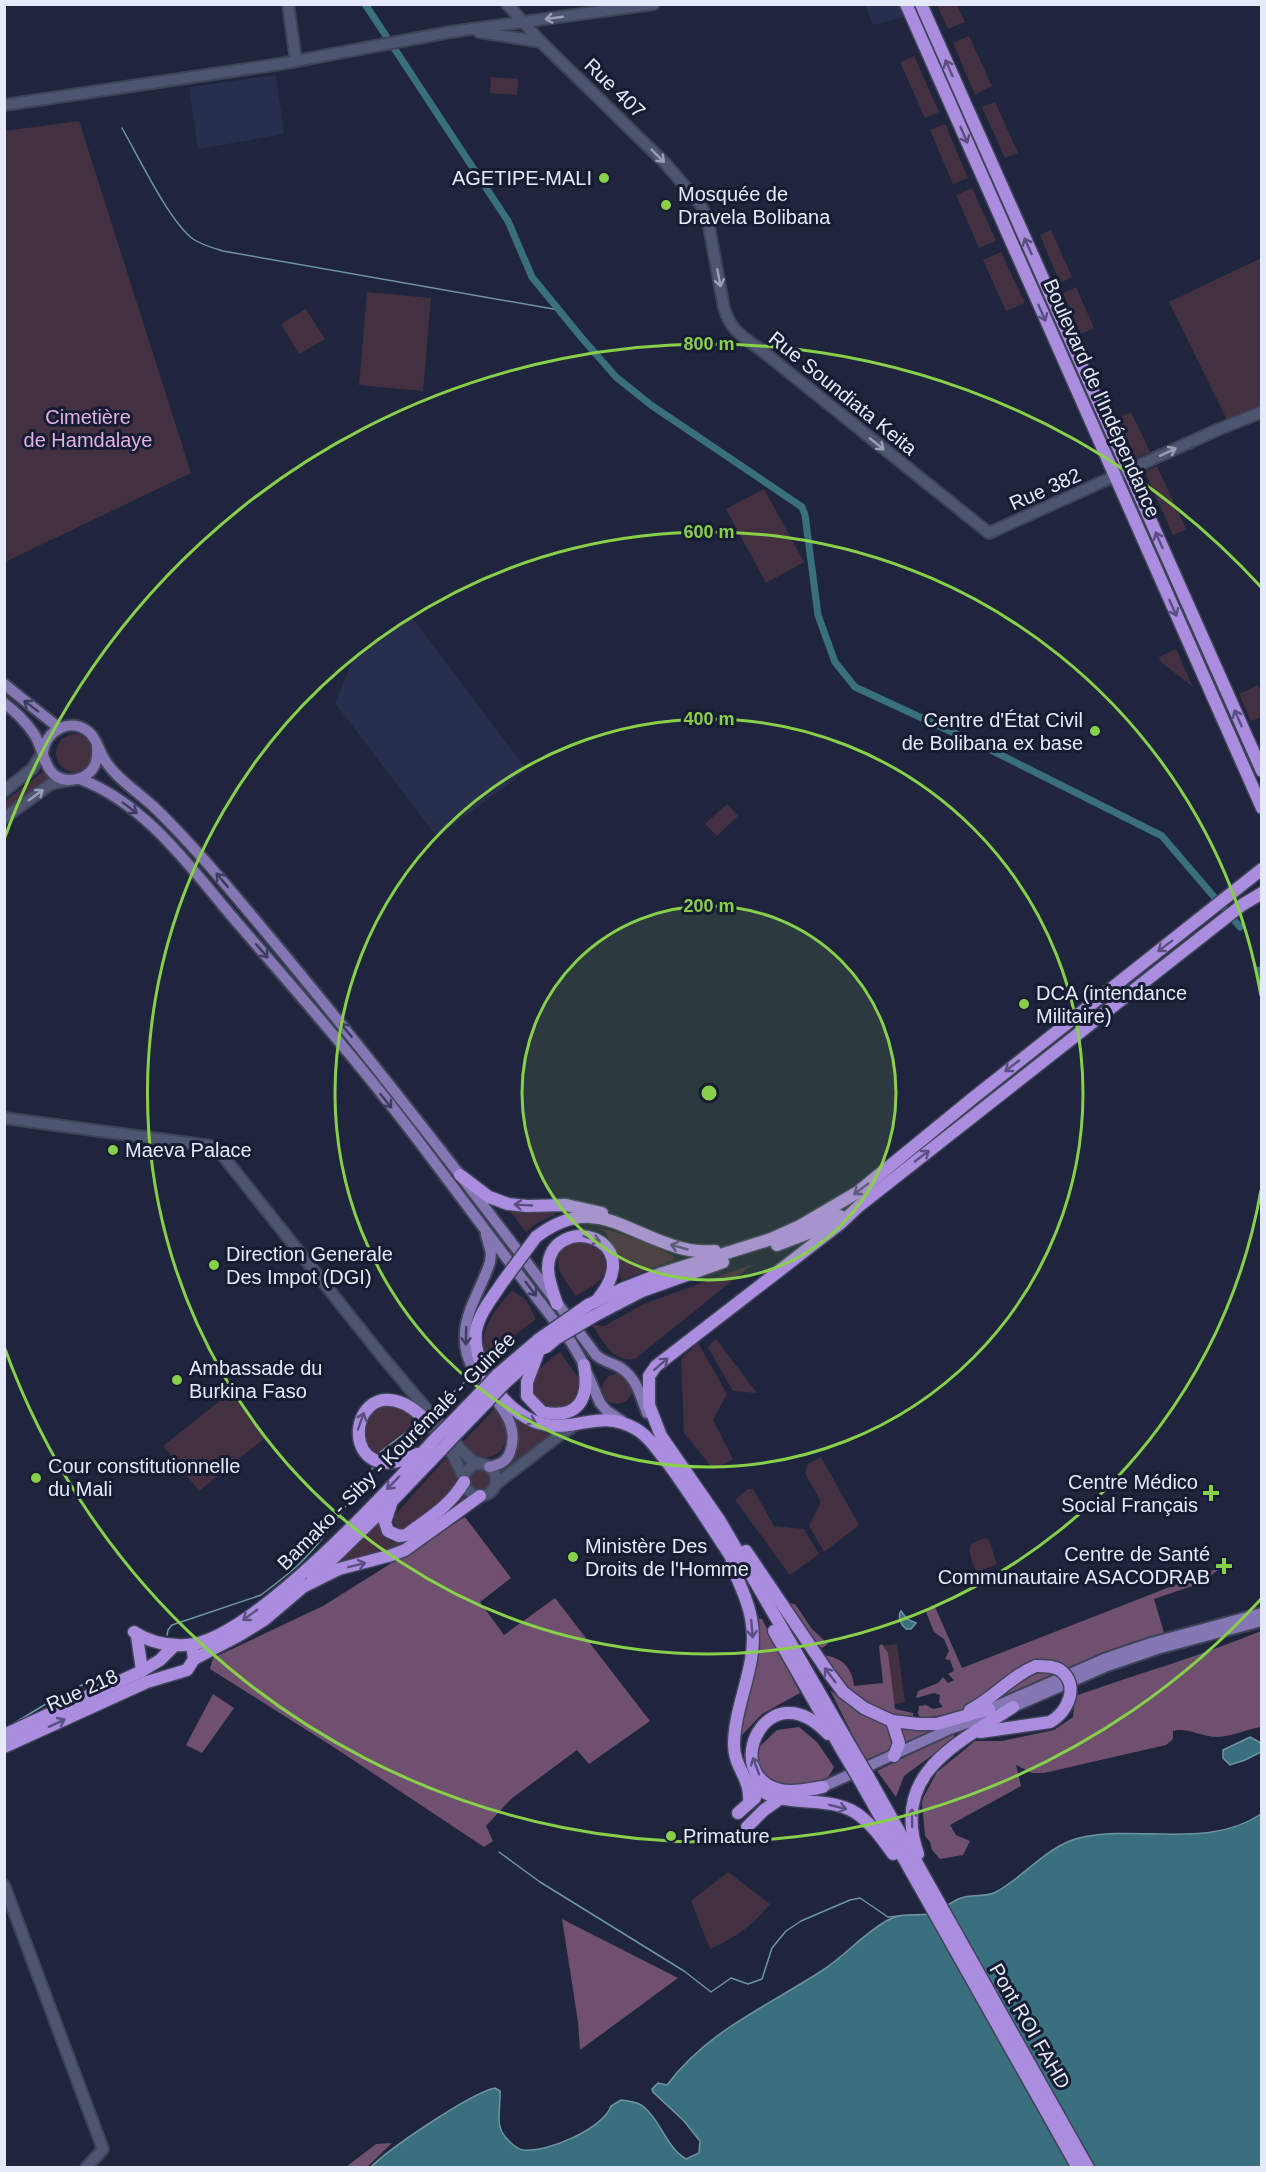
<svg xmlns="http://www.w3.org/2000/svg" width="1266" height="2172" font-family="Arial,sans-serif">
  <rect width="100%" height="100%" fill="#1f253d"/>
  <!-- built -->
  <g fill="#282f4c">
    <polygon points="865,5 899,5 904,17 873,25"/>
    <polygon points="276,75 284,134 198,149 189,87"/>
    <polygon points="410,615 527,770 437,837 335,703 354,657"/>
  </g>
  <!-- green -->
  <g fill="#433142">
    <polygon points="937,5 957,5 965,22 948,29"/>
    <polygon points="969,36 992,86 975,95 953,43"/>
    <polygon points="914,56 939,112 925,118 900,62"/>
    <polygon points="491,77 518,79 517,95 490,93"/>
    <polygon points="995,102 1018,153 1005,158 982,107"/>
    <polygon points="79,121 191,473 5,562 5,131"/>
    <polygon points="945,124 968,178 953,184 930,130"/>
    <polygon points="972,188 996,241 979,248 956,195"/>
    <polygon points="1051,230 1072,277 1060,283 1040,235"/>
    <polygon points="1001,252 1025,303 1006,311 983,260"/>
    <polygon points="1261,258 1261,406 1228,422 1169,302"/>
    <polygon points="1076,287 1094,328 1081,334 1063,293"/>
    <polygon points="367,292 431,298 423,391 359,385"/>
    <polygon points="306,309 325,339 299,354 281,324"/>
    <polygon points="1131,412 1150,452 1136,458 1118,418"/>
    <polygon points="1157,466 1186,529 1173,535 1145,472"/>
    <polygon points="764,489 804,562 766,583 726,509"/>
    <polygon points="1176,649 1193,687 1161,662 1159,657"/>
    <polygon points="1258,685 1261,692 1261,717 1251,721 1239,694"/>
    <circle cx="75" cy="753" r="19"/>
    <polygon points="45,770 51,778 5,813 5,801"/>
    <polygon points="727,804 738,816 717,836 705,824"/>
    <polygon points="509,1210 553,1211 555,1215 537,1223 526,1232"/>
    <path d="M597 1228C623 1232 648 1244 672 1255L675 1258 674 1260 622 1280 620 1277C621 1265 621 1254 613 1244 610 1239 607 1238 606 1232Z"/>
    <path d="M582 1240 599 1247C615 1275 600 1282 576 1296 559 1272 542 1253 582 1240Z"/>
    <path d="M753 1264 635 1359C613 1363 603 1341 592 1325L604 1326 644 1304Z"/>
    <path d="M512 1290 526 1300 536 1319 486 1357C477 1329 496 1310 512 1290Z"/>
    <polygon points="716,1339 757,1393 733,1391 708,1347"/>
    <polygon points="698,1343 727,1394 713,1420 733,1459 714,1470 684,1433 681,1359"/>
    <path d="M560 1352 582 1383 577 1401 560 1409C517 1401 532 1369 560 1352Z"/>
    <circle cx="617" cy="1389" r="15"/>
    <polygon points="230,1393 266,1437 199,1491 163,1446"/>
    <path d="M383 1405 400 1406 430 1432C421 1439 410 1451 399 1455 365 1467 350 1420 383 1405Z"/>
    <polygon points="505,1405 559,1429 502,1472 499,1468 510,1459"/>
    <path d="M495 1408C513 1425 511 1462 478 1457L463 1442Z"/>
    <polygon points="821,1457 859,1525 824,1552 809,1526 821,1502 805,1473 808,1464"/>
    <path d="M446 1458C452 1462 455 1466 457 1473 461 1498 422 1516 405 1529L398 1528 394 1523V1516Z"/>
    <circle cx="480" cy="1479" r="10"/>
    <polygon points="748,1489 753,1489 774,1526 804,1529 819,1554 790,1575 735,1500"/>
    <polygon points="463,1492 468,1498 408,1545 334,1567 380,1522 383,1532 391,1542 398,1542 408,1539"/>
    <path d="M985 1538 989 1540 997 1564 977 1572C972 1564 968 1553 971 1544Z"/>
    <polygon points="897,1644 905,1702 890,1705 881,1646"/>
    <path d="M728 1872 770 1904C752 1926 737 1937 710 1949L691 1901Z"/>
  </g>
  <!-- forest -->
  <g fill="#6f506f">
    <polygon points="465,1517 511,1578 480,1602 504,1635 555,1598 650,1721 589,1764 577,1750 511,1799 486,1826 493,1841 484,1847 335,1748 210,1669 213,1658 323,1606"/>
    <polygon points="1221,1567 1204,1582 1154,1599 1165,1636 958,1712 921,1719 918,1714 919,1706 926,1705 933,1709 943,1707 939,1702 940,1695 934,1693 916,1698 918,1691 938,1683 943,1677 948,1683 954,1680 948,1674 954,1671 950,1660 945,1659 949,1651 944,1639 934,1632 926,1612 932,1605 935,1607 962,1668"/>
    <polygon points="789,1603 795,1604 812,1629 828,1644 822,1648 813,1643 788,1606"/>
    <polygon points="753,1618 762,1619 800,1693 762,1714 742,1735 738,1732"/>
    <path d="M1261 1631V1727C1247 1729 1233 1736 1219 1737 1203 1738 1188 1727 1173 1731V1739L1166 1745 1044 1773H1032L1016 1765 1021 1786 950 1825 956 1835 970 1841 963 1855 940 1859 932 1850 930 1842 925 1836 922 1803 923 1798 937 1772 975 1741H1002L1054 1730 1073 1717 1075 1696C1137 1674 1201 1656 1261 1631Z"/>
    <path d="M882 1644 888 1653 895 1709 913 1713V1718H903L859 1701 822 1662 824 1655C842 1658 852 1667 854 1686L883 1683 879 1646Z"/>
    <polygon points="830,1690 849,1705 868,1716 932,1730 900,1747 865,1760"/>
    <polygon points="213,1694 234,1708 202,1753 186,1745"/>
    <path d="M799 1727 817 1742 834 1767C832 1771 829 1776 826 1779 807 1792 779 1791 764 1773 759 1768 758 1757 756 1750L777 1730Z"/>
    <polygon points="954,1733 954,1739 904,1776 896,1797 877,1771"/>
    <polygon points="562,1919 678,1978 580,2050 578,2022"/>
    <polygon points="392,2143 367,2167 346,2167 376,2144"/>
  </g>
  <!-- water -->
  <g fill="#3a707e" stroke="#6d95a3" stroke-width="1.5">
    <path d="M901 1611 907 1619 916 1623 911 1629H906C901 1625 897 1617 901 1611Z"/>
    <polygon points="1250,1737 1261,1743 1261,1752 1245,1760 1230,1765 1223,1758 1223,1750"/>
    <path d="M1261 1814V2167L370 2168C388 2149 471 2093 495 2088L500 2091C501 2104 496 2121 502 2132 506 2139 516 2149 523 2150 547 2153 604 2128 611 2106L621 2100C628 2101 639 2102 644 2107 661 2121 666 2147 686 2159L699 2153 700 2141 684 2121 653 2092 652 2089 658 2083 667 2085C708 2030 768 2006 823 1970 846 1955 864 1933 888 1920 904 1912 913 1916 928 1914 939 1912 950 1902 961 1898 972 1894 984 1898 996 1892 1024 1877 1047 1846 1079 1838 1139 1824 1208 1850 1261 1814Z"/>
  </g>
  <g fill="none" stroke-linecap="round" stroke-linejoin="round">
    <!-- stream -->
    <g stroke="#6d95a3" stroke-width="1.5">
      <path d="M122 128C138 156 169 221 193 239 202 245 213 248 223 251L559 310"/>
      <path d="M437 1407 467 1380C469 1360 454 1348 461 1324"/>
      <polyline points="380,1452 417,1424"/>
      <path d="M167 1635 168 1630 172 1625 261 1595C273 1586 286 1576 297 1566 327 1538 350 1499 374 1466"/>
      <polyline points="8,1727 54,1699 86,1683"/>
      <polyline points="499,1852 540,1882 684,1971 711,1992 731,1978 748,1984 762,1979 772,1948 786,1931 801,1921 850,1900 860,1898 888,1917 900,1916"/>
    </g>
    <!-- canal -->
    <g stroke="#3a707e" stroke-width="7">
      <polyline points="365,4 508,221 532,277 581,337 616,377 651,405 802,507 805,515 818,615 835,662 855,687 993,751 1162,836 1240,927"/>
      <polyline points="1258,970 1262,980"/>
    </g>
    <!-- secondary casing -->
    <g stroke="#3e4357" stroke-width="14">
      <g id="secondary">
        <polyline points="288,4 296,61"/>
        <path d="M507 4 541 42 665 163 701 205 708 221 724 308C731 331 742 336 761 350L989 533 1217 430 1262 412"/>
        <polyline points="479,32 541,42"/>
        <polyline points="4,105 280,64 450,32 654,4"/>
        <polyline points="4,791 32,769 43,752"/>
        <polyline points="4,818 51,784 71,780"/>
        <polyline points="4,1118 211,1146 219,1151 381,1355 462,1451 474,1462 483,1464"/>
        <polyline points="421,1412 452,1453 464,1478"/>
        <circle cx="480" cy="1480" r="16"/>
        <polyline points="496,1484 561,1434 575,1425"/>
        <polyline points="4,1885 103,2149 86,2168"/>
      </g>
    </g>
    <!-- primary casing -->
    <g stroke="#3e4357" stroke-width="14">
      <g id="primary">
        <polyline points="4,684 59,728"/>
        <path d="M4 703C16 712 26 722 34 734 45 750 43 778 68 780 76 780 84 778 90 772 97 765 98 756 97 746"/>
        <path d="M43 752C46 730 71 716 90 733 96 739 99 749 103 757 114 777 138 792 155 808 184 836 211 867 237 898 362 1046 481 1200 596 1355 604 1362 613 1363 621 1368 638 1380 640 1396 647 1413"/>
        <path d="M80 779C149 805 194 873 241 927 297 992 354 1057 407 1126 462 1198 515 1271 571 1342L581 1359 600 1403 607 1411 622 1421"/>
        <path d="M486 1235 491 1253 490 1262C482 1288 463 1313 465 1341 465 1350 468 1359 472 1367 486 1394 523 1418 510 1452 507 1462 498 1465 489 1467"/>
        <polyline points="994,1707 1104,1659 1151,1643 1262,1613"/>
        <polyline points="816,1790 950,1729 1013,1707 1107,1666 1157,1649 1262,1621"/>
      </g>
    </g>
    <!-- highway casing -->
    <g stroke="#3e4357" stroke-width="15">
      <g id="highway">
        <polyline points="906,4 1262,808"/>
        <polyline points="921,4 1262,771"/>
        <polyline points="460,1175 489,1197 508,1204 527,1206 566,1205 602,1213"/>
        <path d="M536 1237C592 1195 619 1229 674 1246 688 1251 701 1252 715 1251"/>
        <polyline points="777,1245 814,1231 840,1216"/>
        <path d="M502 1283C493 1297 479 1313 476 1331 471 1367 510 1420 547 1425 580 1430 601 1409 636 1429 650 1437 660 1454 670 1466 694 1499 716 1534 739 1569"/>
        <path d="M557 1304C553 1292 548 1280 548 1268 550 1212 650 1235 598 1299"/>
        <polyline points="588,1305 624,1288 660,1274 771,1239 800,1226 858,1192 973,1098 1262,869"/>
        <polyline points="594,1316 642,1291 723,1262"/>
        <path d="M538 1353 527 1382V1396L542 1412C579 1420 590 1398 584 1365"/>
        <polyline points="497,1375 538,1340"/>
        <polyline points="505,1383 535,1356"/>
        <polyline points="450,1424 480,1393"/>
        <polyline points="458,1432 488,1401"/>
        <path d="M417 1454C339 1494 345 1380 402 1403 411 1406 418 1413 425 1419"/>
        <path d="M391 1504 385 1522 388 1531 399 1536 406 1535C429 1518 449 1507 464 1482"/>
        <polyline points="746,1551 828,1672 843,1692 864,1708 892,1721 918,1724 937,1724 989,1709"/>
        <path d="M731 1564C739 1583 750 1604 752 1625 758 1665 734 1705 734 1745 734 1768 751 1777 749 1802"/>
        <polyline points="313,1578 394,1499 442,1449"/>
        <polyline points="774,1631 843,1752"/>
        <path d="M134 1632C151 1643 167 1646 186 1645 249 1643 390 1489 434 1440"/>
        <polyline points="137,1636 142,1671"/>
        <polyline points="194,1659 238,1636 264,1620 303,1587 339,1569 392,1555 405,1550 480,1496"/>
        <path d="M970 1710C994 1698 1011 1676 1036 1666"/>
        <polyline points="892,1721 899,1743 894,1756"/>
        <polyline points="980,1732 1050,1722"/>
        <polyline points="4,1735 142,1671 160,1660 175,1645"/>
        <polyline points="4,1747 147,1682 187,1670 194,1659 193,1652"/>
        <polyline points="852,1749 720,1521 661,1436 649,1405 649,1376 656,1366 841,1223 859,1206 1242,905 1262,893"/>
        <polyline points="868,1776 1088,2168"/>
        <polyline points="859,1779 1078,2168"/>
        <path d="M746 1780C781 1813 822 1792 856 1813 871 1823 883 1840 893 1854"/>
        <path d="M823 1787C809 1789 795 1793 781 1790 718 1777 767 1668 828 1734"/>
        <polyline points="738,1813 755,1798"/>
        <polyline points="747,1827 764,1810 781,1798"/>
        <path d="M918 1854C890 1773 957 1744 1013 1707"/>
      </g>
    </g>
    <!-- secondary -->
    <use href="#secondary" stroke="#4e5570" stroke-width="10"/>
    <!-- primary -->
    <use href="#primary" stroke="#8577b3" stroke-width="10"/>
    <!-- highway -->
    <use href="#highway" stroke="#aa8ddf" stroke-width="12"/>
    <!-- highway-bridge casing -->
    <g stroke="#3e4357" stroke-width="15" stroke-linecap="butt">
      <g id="highway-bridge">
        <polyline points="502,1283 536,1237"/>
        <polyline points="538,1340 588,1305"/>
        <polyline points="545,1348 557,1338 594,1316"/>
        <polyline points="480,1393 497,1375"/>
        <polyline points="488,1401 505,1383"/>
        <polyline points="434,1440 450,1424"/>
        <polyline points="442,1449 458,1432"/>
        <path d="M1036 1666C1044 1666 1054 1666 1060 1670 1081 1685 1067 1713 1050 1722"/>
        <polyline points="852,1749 868,1776"/>
        <polyline points="843,1752 859,1779"/>
      </g>
    </g>
    <!-- highway-bridge -->
    <use href="#highway-bridge" stroke="#aa8ddf" stroke-width="12"/>
  </g>
  <!-- one-way arrows -->
  <defs><path id="oneway-shaft" d="M-6 0H5M1.5-3L5.5 0L1.5 3" fill="none" stroke-width="1.6" stroke-linecap="round" stroke-linejoin="round" transform="scale(1.5)"/></defs>
  <g stroke="#9aa0b5">
    <use href="#oneway-shaft" transform="translate(554 18) rotate(172)"/>
    <use href="#oneway-shaft" transform="translate(658 156) rotate(45)"/>
    <use href="#oneway-shaft" transform="translate(719 278) rotate(79)"/>
    <use href="#oneway-shaft" transform="translate(877 444) rotate(39)"/>
    <use href="#oneway-shaft" transform="translate(1168 452) rotate(-25)"/>
    <use href="#oneway-shaft" transform="translate(36 795) rotate(-36)"/>
  </g>
  <g stroke="#594f80">
    <use href="#oneway-shaft" transform="translate(949 68) rotate(-114)"/>
    <use href="#oneway-shaft" transform="translate(964 135) rotate(66)"/>
    <use href="#oneway-shaft" transform="translate(1028 246) rotate(-114)"/>
    <use href="#oneway-shaft" transform="translate(1042 313) rotate(66)"/>
    <use href="#oneway-shaft" transform="translate(1159 540) rotate(-114)"/>
    <use href="#oneway-shaft" transform="translate(1173 608) rotate(66)"/>
    <use href="#oneway-shaft" transform="translate(1238 718) rotate(-114)"/>
    <use href="#oneway-shaft" transform="translate(1165 946) rotate(143)"/>
    <use href="#oneway-shaft" transform="translate(1012 1066) rotate(142)"/>
    <use href="#oneway-shaft" transform="translate(922 1156) rotate(-38)"/>
    <use href="#oneway-shaft" transform="translate(861 1189) rotate(143)"/>
    <use href="#oneway-shaft" transform="translate(523 1205) rotate(-177)"/>
    <use href="#oneway-shaft" transform="translate(592 1239) rotate(18)"/>
    <use href="#oneway-shaft" transform="translate(679 1247) rotate(-164)"/>
    <use href="#oneway-shaft" transform="translate(661 1364) rotate(-41)"/>
    <use href="#oneway-shaft" transform="translate(528 1419) rotate(26)"/>
    <use href="#oneway-shaft" transform="translate(361 1421) rotate(-70)"/>
    <use href="#oneway-shaft" transform="translate(393 1483) rotate(134)"/>
    <use href="#oneway-shaft" transform="translate(357 1565) rotate(-14)"/>
    <use href="#oneway-shaft" transform="translate(250 1615) rotate(144)"/>
    <use href="#oneway-shaft" transform="translate(752 1629) rotate(85)"/>
    <use href="#oneway-shaft" transform="translate(830 1675) rotate(-127)"/>
    <use href="#oneway-shaft" transform="translate(57 1723) rotate(-25)"/>
    <use href="#oneway-shaft" transform="translate(756 1766) rotate(-110)"/>
    <use href="#oneway-shaft" transform="translate(838 1807) rotate(14)"/>
    <use href="#oneway-shaft" transform="translate(912 1818) rotate(-91)"/>
  </g>
  <g stroke="#3d3c5f">
    <use href="#oneway-shaft" transform="translate(31 706) rotate(-143)"/>
    <use href="#oneway-shaft" transform="translate(130 808) rotate(37)"/>
    <use href="#oneway-shaft" transform="translate(222 880) rotate(-130)"/>
    <use href="#oneway-shaft" transform="translate(262 951) rotate(49)"/>
    <use href="#oneway-shaft" transform="translate(346 1030) rotate(-130)"/>
    <use href="#oneway-shaft" transform="translate(386 1101) rotate(51)"/>
    <use href="#oneway-shaft" transform="translate(531 1289) rotate(53)"/>
    <use href="#oneway-shaft" transform="translate(466 1336) rotate(91)"/>
  </g>
  <!-- distance rings -->
  <circle cx="709" cy="1093" r="187" fill="#88cf4a" fill-opacity=".12"/>
  <g fill="none" stroke="#88cf4a" stroke-width="3">
    <circle cx="709" cy="1093" r="187"/>
    <circle cx="709" cy="1093" r="374"/>
    <path d="M1261 1190A561 561 0 1 1 1261 996"/>
    <path d="M1261 1599A749 749 0 0 1 5 1349M5 837A749 749 0 0 1 1261 587"/>
  </g>
  <!-- markers -->
  <g fill="#88cf4a" stroke="#161c32" stroke-width="2">
    <circle cx="604" cy="178" r="6"/>
    <circle cx="666" cy="205" r="6"/>
    <circle cx="1095" cy="731" r="6"/>
    <circle cx="1024" cy="1004" r="6"/>
    <circle cx="113" cy="1150" r="6"/>
    <circle cx="214" cy="1265" r="6"/>
    <circle cx="177" cy="1380" r="6"/>
    <circle cx="36" cy="1478" r="6"/>
    <path d="M1208 1484h6v6h6v6h-6v6h-6v-6h-6v-6h6z"/>
    <circle cx="573" cy="1557" r="6"/>
    <path d="M1221 1557h6v6h6v6h-6v6h-6v-6h-6v-6h6z"/>
    <circle cx="671" cy="1836" r="6"/>
  </g>
  <g text-anchor="middle" stroke-width="6" stroke-linejoin="round" paint-order="stroke">
    <!-- street labels -->
    <g font-size="20" fill="#e5eafa" stroke="#161c32">
      <text transform="translate(615 88) rotate(44)" y="7">Rue 407</text>
      <text transform="translate(843 393) rotate(39)" y="7">Rue Soundiata Keita</text>
      <text transform="translate(1102 398) rotate(66)" y="7">Boulevard de l'Indépendance</text>
      <text transform="translate(1045 489) rotate(-24)" y="7">Rue 382</text>
      <text transform="translate(396 1451) rotate(-45)" y="7">Bamako - Siby - Kourémalé - Guinée</text>
      <text transform="translate(82 1690) rotate(-24)" y="7">Rue 218</text>
      <text transform="translate(1030 2026) rotate(60)" y="7">Pont ROI FAHD</text>
    </g>
    <!-- poi labels -->
    <g font-size="20" fill="#e5eafa" stroke="#161c32" text-anchor="start">
      <text x="592" y="185" text-anchor="end">AGETIPE-MALI</text>
      <text x="678" y="201">Mosquée de<tspan x="678" dy="23">Dravela Bolibana</tspan></text>
      <text x="1083" y="727" text-anchor="end">Centre d'État Civil<tspan x="1083" dy="23">de Bolibana ex base</tspan></text>
      <text x="1036" y="1000">DCA (intendance<tspan x="1036" dy="23">Militaire)</tspan></text>
      <text x="125" y="1157">Maeva Palace</text>
      <text x="226" y="1261">Direction Generale<tspan x="226" dy="23">Des Impot (DGI)</tspan></text>
      <text x="189" y="1375">Ambassade du<tspan x="189" dy="23">Burkina Faso</tspan></text>
      <text x="48" y="1473">Cour constitutionnelle<tspan x="48" dy="23">du Mali</tspan></text>
      <text x="1198" y="1489" text-anchor="end">Centre Médico<tspan x="1198" dy="23">Social Français</tspan></text>
      <text x="585" y="1553">Ministère Des<tspan x="585" dy="23">Droits de l'Homme</tspan></text>
      <text x="1210" y="1561" text-anchor="end">Centre de Santé<tspan x="1210" dy="23">Communautaire ASACODRAB</tspan></text>
      <text x="683" y="1843">Primature</text>
    </g>
    <!-- park labels -->
    <g font-size="20" fill="#e4afe3" stroke="#161c32">
      <text x="88" y="424">Cimetière<tspan x="88" dy="23">de Hamdalaye</tspan></text>
    </g>
  </g>
  <circle cx="709" cy="1093" r="9" fill="#88cf4a" stroke="#161c32" stroke-width="3"/>
  <g font-size="18" text-anchor="middle" font-weight="bold" fill="#88cf4a" stroke="#161c32" stroke-width="6" stroke-linejoin="round" paint-order="stroke">
    <text x="709" y="350">800 m</text>
    <text x="709" y="538">600 m</text>
    <text x="709" y="725">400 m</text>
    <text x="709" y="912">200 m</text>
  </g>
  <!-- border -->
  <rect width="1266" height="2172" fill="none" stroke="#e5eafa" stroke-width="12"/>
</svg>
